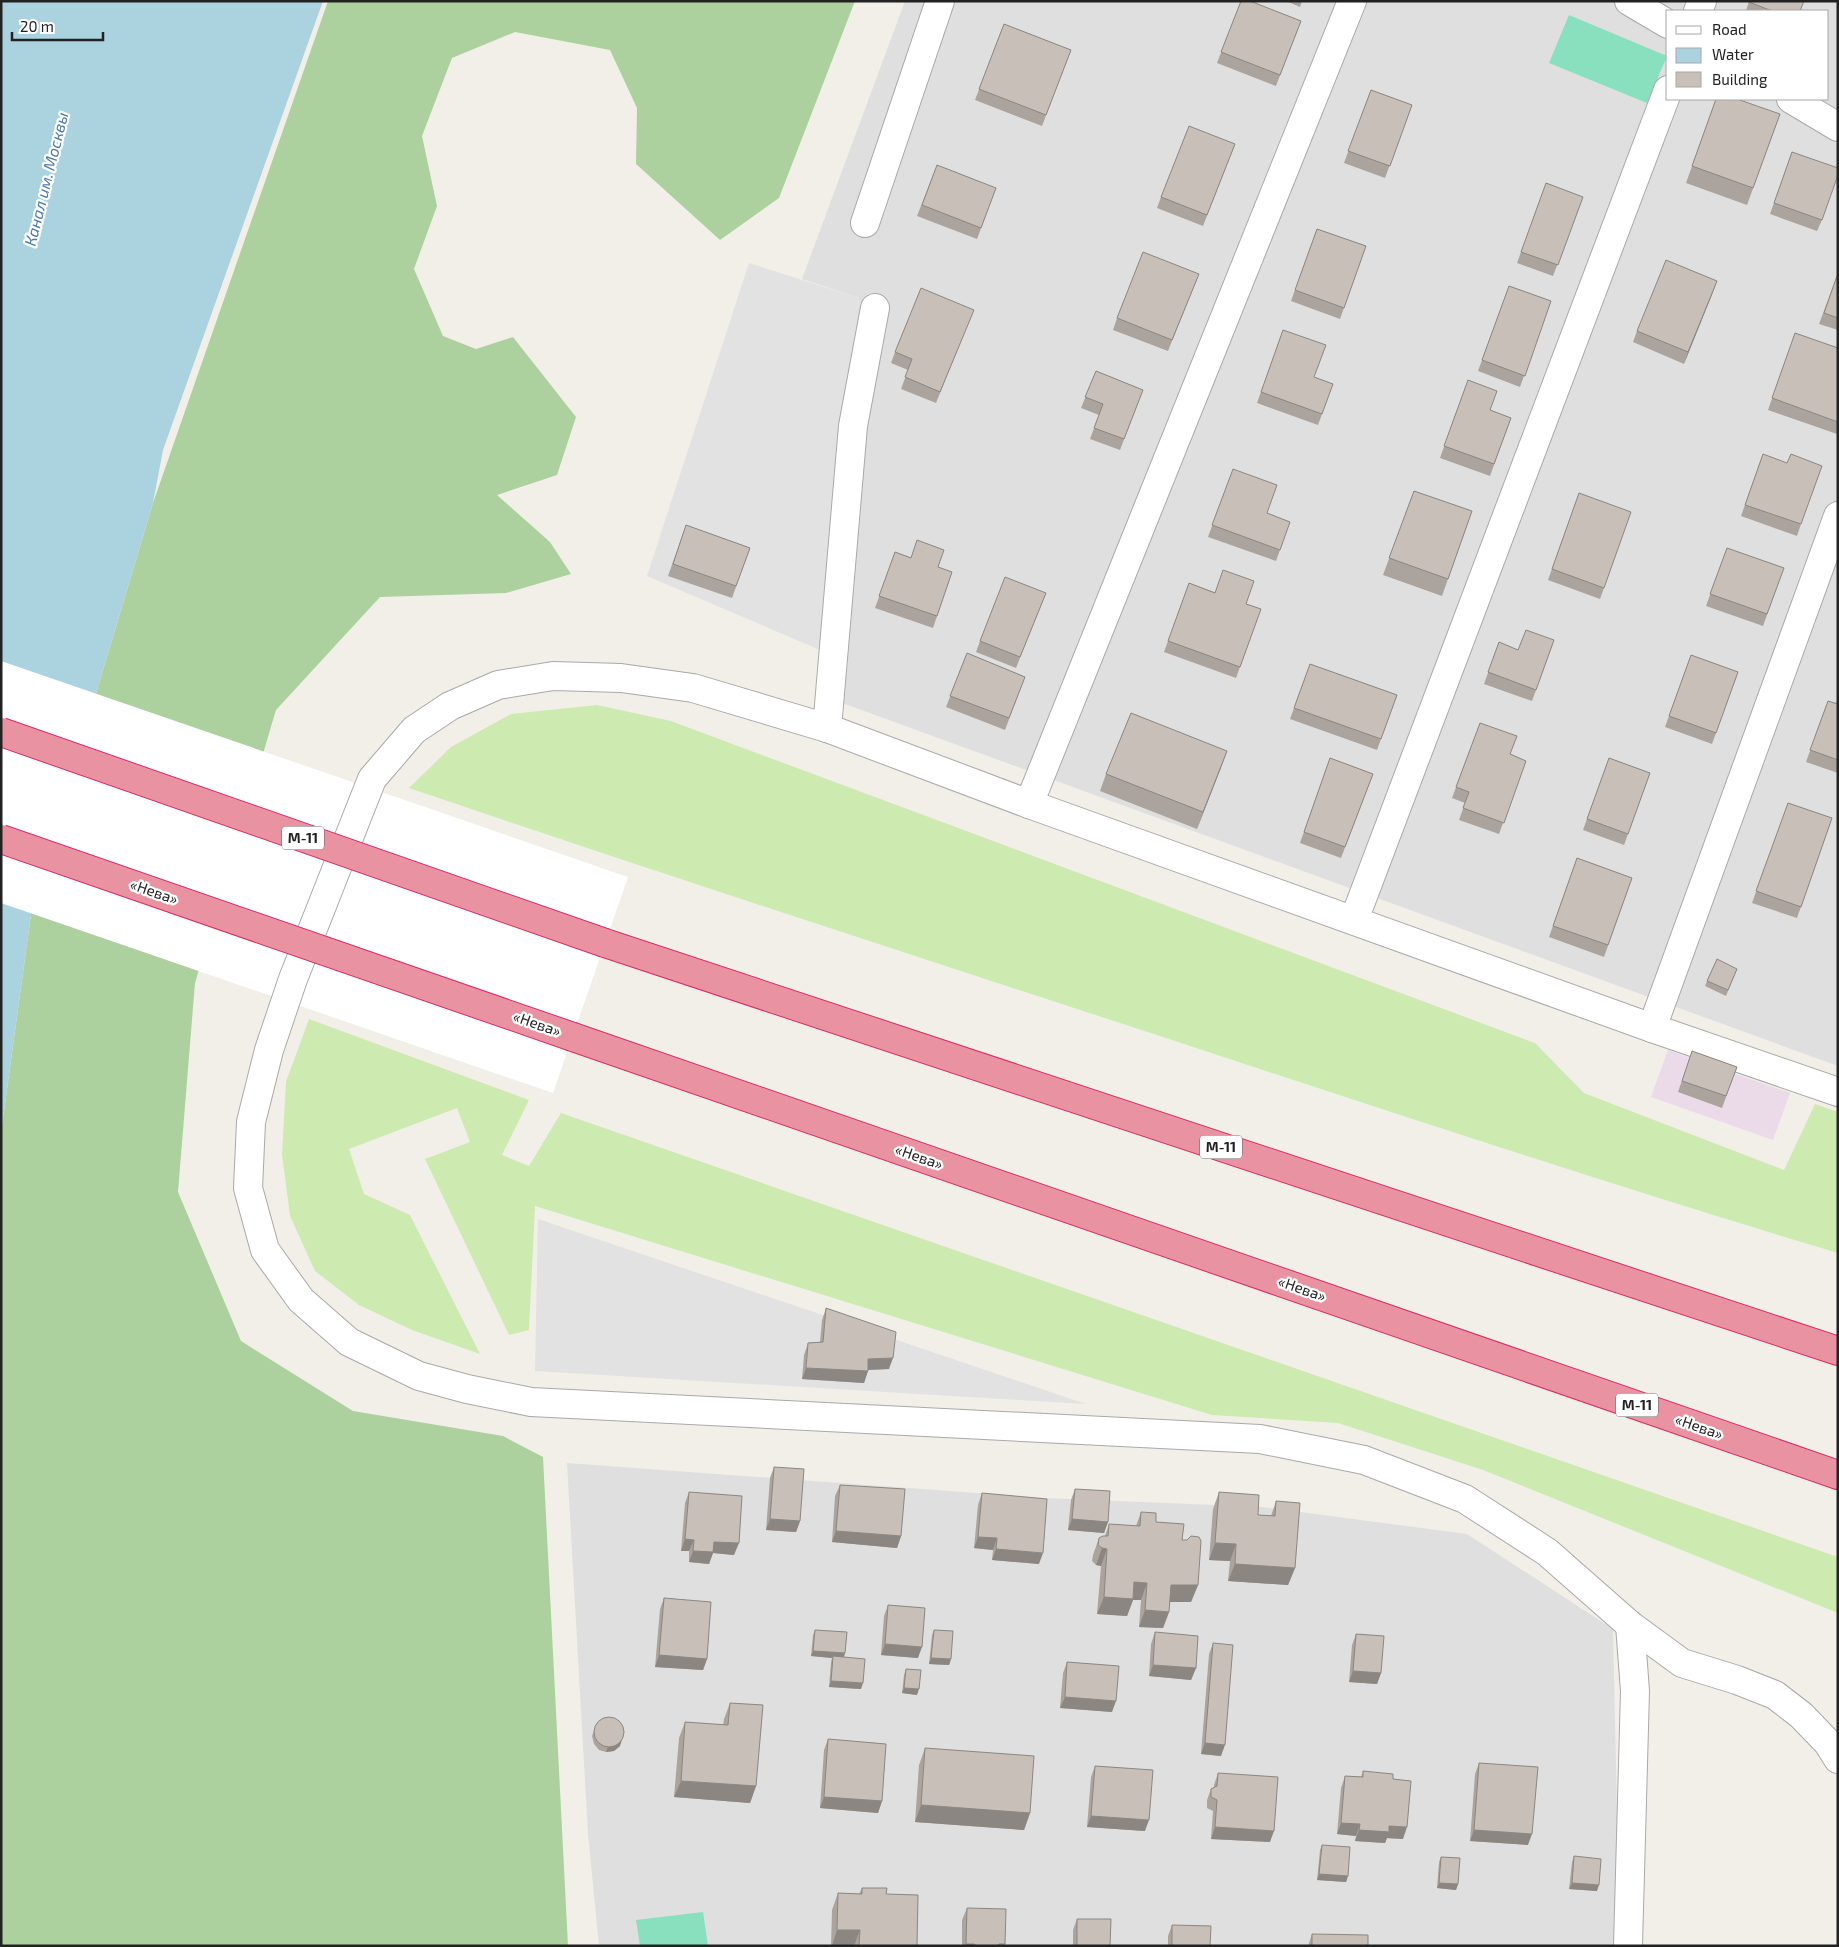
<svg xmlns="http://www.w3.org/2000/svg" width="1839" height="1947" font-family="'Exo 2',sans-serif">
  <rect width="100%" height="100%" fill="#f2efe9"/>
  <!-- residential -->
  <g fill="#e0dfdf" fill-rule="evenodd">
    <path d="M905 1H1838V1066L823 696 859 298 802 279ZM1668 11H1828V99H1668Z"/>
    <polygon points="567,1463 1046,1498 1263,1507 1467,1534 1613,1629 1620,1946 599,1946 588,1834"/>
  </g>
  <!-- industrial -->
  <polygon fill="#ebdbe8" points="1668,1050 1790,1093 1773,1140 1651,1097"/>
  <!-- grass -->
  <g fill="#cdebb0">
    <path d="M597 705 671 721 1535 1043 1584 1093 1784 1170 1815 1104 1838 1112V1253C1614 1186 1391 1112 1169 1039 915 956 662 874 409 788L451 747 511 714Z"/>
    <polygon points="309,1019 529,1100 502,1155 529,1166 561,1113 1838,1557 1838,1613 1483,1470 1338,1423 1212,1415 535,1206 529,1330 509,1335 425,1159 470,1142 457,1108 349,1149 364,1194 410,1215 480,1354 412,1330 359,1305 315,1271 290,1216 282,1154 286,1082"/>
  </g>
  <!-- forest -->
  <polygon fill="#add19e" points="328,1 855,1 779,198 720,240 636,164 637,108 610,50 515,32 452,58 422,136 437,206 414,269 443,336 476,349 513,337 576,417 557,475 497,495 550,542 571,574 506,593 380,597 276,710 195,983 178,1192 241,1341 353,1411 503,1436 543,1457 568,1946 1,1946 1,1133 32,907 153,503"/>
  <!-- pitch -->
  <g fill="#88e0be">
    <polygon points="1569,15 1667,56 1647,103 1549,63"/>
    <polygon points="703,1912 708,1946 640,1946 636,1920"/>
  </g>
  <!-- parking -->
  <g fill="#e2e2e2">
    <polygon points="749,263 859,298 827,653 647,576"/>
    <polygon points="538,1219 1086,1404 535,1371"/>
  </g>
  <!-- water -->
  <polygon fill="#aad3df" points="1,1 323,1 163,450 153,503 32,907 1,1133"/>
  <!-- pier -->
  <polygon fill="#fff" points="1,661 628,877 553,1093 1,903"/>
  <g fill="none" stroke-linecap="round" stroke-linejoin="round">
    <!-- street casing -->
    <g stroke="#a9a9a9" stroke-width="30">
      <g id="street">
        <polyline points="1629,1 1668,24"/>
        <polyline points="1698,11 1702,1"/>
        <polyline points="1791,99 1838,127"/>
        <polyline points="865,223 940,1"/>
        <polyline points="827,728 853,426 875,308"/>
        <polyline points="1029,804 1352,1"/>
        <polyline points="1354,920 1668,90"/>
        <polyline points="1652,1028 1838,516"/>
        <polyline points="1838,1092 1652,1028 1029,804 827,728 693,688 621,678 553,676 498,685 450,706 414,730 372,779 293,979 269,1050 251,1122 248,1188 265,1250 301,1300 349,1342 419,1376 467,1389 531,1402 1260,1439 1364,1460 1465,1499 1547,1552 1630,1625 1682,1663 1737,1680 1775,1695 1801,1715 1828,1743 1838,1759"/>
        <polyline points="1628,1946 1635,1691 1630,1625"/>
      </g>
    </g>
    <!-- highway casing -->
    <g stroke="#dc2a67" stroke-width="30">
      <g id="highway">
        <polyline points="605,943 1838,1351"/>
        <polyline points="573,1037 1838,1475"/>
      </g>
    </g>
    <!-- street -->
    <use href="#street" stroke="#fff" stroke-width="28"/>
    <!-- highway -->
    <use href="#highway" stroke="#e892a2" stroke-width="28"/>
    <!-- highway-bridge casing -->
    <g stroke="#dc2a67" stroke-width="30" stroke-linecap="butt">
      <g id="highway-bridge">
        <polyline points="1,732 605,943"/>
        <polyline points="1,839 573,1037"/>
      </g>
    </g>
    <!-- highway-bridge -->
    <use href="#highway-bridge" stroke="#e892a2" stroke-width="28"/>
  </g>
  <!-- wall -->
  <g fill="#aba49e">
    <polygon points="1241,1 1301,21 1276,86 1217,63"/>
    <polygon points="1286,1 1302,1 1300,7"/>
    <polygon points="1749,1 1800,11 1746,11"/>
    <polygon points="1004,24 1071,50 1042,126 975,100"/>
    <polygon points="1371,90 1412,105 1385,178 1344,163"/>
    <polygon points="1716,99 1780,114 1747,205 1686,183"/>
    <polygon points="1235,144 1203,226 1157,208 1161,197"/>
    <polygon points="1792,152 1822,220 1817,231 1770,214"/>
    <polygon points="937,165 996,188 977,239 917,216"/>
    <polygon points="1546,183 1583,197 1553,276 1517,263"/>
    <polygon points="1317,229 1366,246 1340,319 1291,301"/>
    <polygon points="1838,273 1838,330 1819,324"/>
    <polygon points="1199,274 1168,351 1113,330 1117,318"/>
    <polygon points="1509,286 1551,301 1520,387 1478,371"/>
    <polygon points="1713,292 1684,364 1633,342 1637,331"/>
    <polygon points="969,321 936,403 901,389 908,370 891,363 895,352"/>
    <polygon points="1283,330 1314,377 1333,384 1318,425 1257,403"/>
    <polygon points="1795,333 1838,348 1838,432 1837,434 1768,410"/>
    <polygon points="1096,371 1143,390 1120,450 1090,439 1099,415 1081,408"/>
    <polygon points="1468,380 1490,410 1511,418 1490,476 1440,458"/>
    <polygon points="1763,454 1801,524 1797,536 1741,516"/>
    <polygon points="1233,469 1267,513 1290,522 1276,561 1208,537"/>
    <polygon points="1414,491 1472,511 1442,596 1383,575"/>
    <polygon points="1579,493 1604,588 1600,599 1548,580"/>
    <polygon points="686,525 750,548 732,598 668,576"/>
    <polygon points="1727,548 1784,568 1763,626 1706,606"/>
    <polygon points="895,552 952,572 933,628 875,608"/>
    <polygon points="1189,583 1261,609 1236,678 1164,652"/>
    <polygon points="1046,593 1016,668 976,652 980,641"/>
    <polygon points="1554,640 1532,701 1484,684 1499,642 1518,650"/>
    <polygon points="967,653 1025,677 1005,730 946,707"/>
    <polygon points="1691,655 1738,672 1712,744 1665,727"/>
    <polygon points="1310,664 1397,695 1377,750 1290,719"/>
    <polygon points="1828,701 1838,704 1838,773 1806,762"/>
    <polygon points="1480,723 1510,754 1526,761 1499,834 1459,820 1465,803 1452,798"/>
    <polygon points="1227,751 1197,829 1100,791 1106,774"/>
    <polygon points="1330,758 1373,774 1341,858 1300,843"/>
    <polygon points="1609,758 1650,773 1624,845 1583,830"/>
    <polygon points="1788,803 1832,818 1797,918 1752,903"/>
    <polygon points="1577,858 1632,878 1604,957 1549,937"/>
    <polygon points="1737,969 1726,996 1705,986 1707,981"/>
    <polygon points="1692,1051 1737,1067 1722,1108 1678,1092"/>
    <polygon points="826,1308 889,1369 868,1370 864,1383 802,1379 804,1355 808,1343 820,1342 822,1320"/>
    <polygon points="774,1467 800,1521 796,1532 766,1530 770,1478"/>
    <polygon points="840,1485 901,1536 897,1548 832,1542 835,1496"/>
    <polygon points="1075,1489 1108,1522 1104,1533 1068,1530 1071,1500"/>
    <polygon points="689,1492 734,1555 713,1553 709,1564 689,1562 689,1551 681,1551 685,1503"/>
    <polygon points="1219,1492 1258,1515 1271,1516 1276,1501 1295,1568 1288,1585 1228,1581 1230,1561 1209,1560 1213,1509"/>
    <polygon points="982,1493 1039,1564 992,1560 993,1550 974,1548 978,1505"/>
    <polygon points="1141,1512 1182,1540 1198,1585 1191,1602 1169,1602 1169,1612 1163,1628 1139,1627 1141,1600 1133,1600 1127,1616 1097,1614 1101,1566 1096,1565 1092,1561 1093,1555 1099,1538 1105,1536 1109,1524 1136,1526"/>
    <polygon points="664,1598 707,1659 703,1670 655,1667 660,1609"/>
    <polygon points="888,1605 918,1658 881,1655 884,1616"/>
    <polygon points="815,1630 845,1653 844,1657 861,1689 829,1687 831,1662 832,1658 811,1656 813,1635"/>
    <polygon points="934,1630 951,1659 949,1665 929,1664 932,1635"/>
    <polygon points="1155,1632 1196,1668 1191,1680 1149,1676 1151,1644"/>
    <polygon points="1356,1634 1381,1673 1377,1684 1349,1682 1352,1645"/>
    <polygon points="1213,1643 1221,1756 1201,1754 1209,1654"/>
    <polygon points="1067,1662 1112,1712 1060,1708 1063,1673"/>
    <polygon points="906,1669 917,1695 902,1693 904,1675"/>
    <polygon points="730,1703 756,1786 750,1803 674,1797 679,1738 685,1722 723,1725 724,1719"/>
    <polygon points="597,1723 620,1746 614,1751 606,1752 599,1750 594,1744 592,1736"/>
    <polygon points="828,1739 882,1801 878,1813 820,1808 824,1750"/>
    <polygon points="925,1748 1030,1813 1024,1830 915,1822 919,1765"/>
    <polygon points="1479,1763 1528,1845 1470,1841 1475,1774"/>
    <polygon points="1095,1766 1145,1831 1087,1827 1091,1777"/>
    <polygon points="1363,1771 1393,1779 1403,1839 1387,1838 1385,1843 1355,1841 1356,1836 1337,1834 1341,1788 1345,1776 1361,1777"/>
    <polygon points="1218,1773 1270,1842 1211,1839 1213,1811 1207,1808 1207,1800 1211,1789 1214,1788 1214,1785"/>
    <polygon points="1322,1845 1348,1876 1346,1882 1317,1880 1320,1850"/>
    <polygon points="1574,1856 1597,1891 1569,1889 1572,1862"/>
    <polygon points="1441,1857 1458,1884 1456,1890 1437,1888 1439,1862"/>
    <polygon points="862,1888 886,1894 917,1946 831,1946 832,1910 838,1893 859,1894"/>
    <polygon points="967,1908 1005,1944 1004,1946 962,1946 962,1920"/>
    <polygon points="1077,1919 1110,1946 1073,1946 1073,1930"/>
    <polygon points="1172,1925 1210,1946 1168,1946 1168,1936"/>
    <polygon points="1312,1934 1368,1946 1308,1946"/>
  </g>
  <!-- shaded-wall -->
  <g fill="#8b8681">
    <polygon points="1717,281 1713,292 1684,364 1688,352"/>
    <polygon points="1227,751 1221,768 1197,829 1203,812"/>
    <polygon points="893,1358 889,1369 864,1370 868,1359"/>
    <polygon points="806,1368 868,1371 864,1383 802,1379"/>
    <polygon points="770,1519 800,1521 796,1532 766,1530"/>
    <polygon points="1072,1519 1108,1522 1104,1533 1068,1530"/>
    <polygon points="836,1531 901,1536 897,1548 832,1542"/>
    <polygon points="978,1537 997,1538 993,1550 974,1548"/>
    <polygon points="685,1539 694,1540 689,1551 681,1551"/>
    <polygon points="714,1542 739,1543 734,1555 713,1553 709,1564 689,1562 693,1551"/>
    <polygon points="1215,1543 1236,1544 1230,1561 1209,1560"/>
    <polygon points="1102,1548 1107,1549 1101,1566 1096,1565"/>
    <polygon points="996,1549 1043,1553 1039,1564 992,1560"/>
    <polygon points="1235,1564 1295,1568 1288,1585 1228,1581"/>
    <polygon points="1134,1582 1147,1583 1141,1600 1133,1600 1127,1616 1097,1614 1104,1597"/>
    <polygon points="1171,1585 1198,1585 1191,1602 1165,1602"/>
    <polygon points="1145,1610 1169,1612 1163,1628 1139,1627"/>
    <polygon points="885,1644 922,1647 918,1658 881,1655"/>
    <polygon points="813,1651 845,1653 843,1659 833,1656 832,1658 811,1656"/>
    <polygon points="659,1655 707,1659 703,1670 655,1667"/>
    <polygon points="931,1658 951,1659 949,1665 929,1664"/>
    <polygon points="1153,1665 1196,1668 1191,1680 1149,1676"/>
    <polygon points="1353,1671 1381,1673 1377,1684 1349,1682"/>
    <polygon points="831,1681 863,1683 861,1689 829,1687"/>
    <polygon points="904,1688 919,1689 917,1695 902,1693"/>
    <polygon points="1065,1697 1116,1701 1112,1712 1060,1708"/>
    <polygon points="622,1740 620,1746 614,1751 606,1752 608,1747"/>
    <polygon points="1205,1743 1225,1745 1221,1756 1201,1754"/>
    <polygon points="681,1781 756,1786 750,1803 674,1797"/>
    <polygon points="824,1797 882,1801 878,1813 820,1808"/>
    <polygon points="921,1805 1030,1813 1024,1830 915,1822"/>
    <polygon points="1091,1816 1149,1820 1145,1831 1087,1827"/>
    <polygon points="1341,1823 1360,1824 1356,1836 1337,1834"/>
    <polygon points="1389,1826 1407,1827 1403,1839 1387,1838 1385,1843 1355,1841 1359,1830"/>
    <polygon points="1215,1827 1274,1831 1270,1842 1211,1839"/>
    <polygon points="1474,1830 1532,1834 1528,1845 1470,1841"/>
    <polygon points="1319,1874 1348,1876 1346,1882 1317,1880"/>
    <polygon points="1439,1883 1458,1884 1456,1890 1437,1888"/>
    <polygon points="1572,1883 1599,1885 1597,1891 1569,1889"/>
    <polygon points="837,1930 860,1930 854,1946 832,1946"/>
    <polygon points="966,1944 974,1944 974,1946 965,1946"/>
  </g>
  <!-- building -->
  <g fill="#c7bfb8" stroke="#8b8681">
    <polygon points="1241,1 1250,1 1301,21 1280,75 1221,52"/>
    <polygon points="1749,1 1804,1 1800,11 1772,11 1749,2"/>
    <polygon points="1004,24 1071,50 1046,115 979,89"/>
    <polygon points="1371,90 1412,105 1390,166 1348,151"/>
    <polygon points="1716,99 1737,99 1780,114 1753,188 1692,166"/>
    <polygon points="1189,126 1235,144 1207,215 1161,197"/>
    <polygon points="1792,152 1838,168 1838,175 1822,220 1774,203"/>
    <polygon points="937,165 996,188 981,228 922,205"/>
    <polygon points="1546,183 1583,197 1558,265 1521,252"/>
    <polygon points="1317,229 1366,246 1344,308 1295,290"/>
    <polygon points="1143,252 1199,274 1172,340 1117,318"/>
    <polygon points="1666,260 1717,281 1688,352 1637,331"/>
    <polygon points="1838,273 1838,318 1824,313"/>
    <polygon points="1509,286 1551,301 1525,376 1482,360"/>
    <polygon points="921,288 974,310 940,392 905,377 912,359 895,352"/>
    <polygon points="1283,330 1326,345 1314,377 1333,384 1322,414 1261,392"/>
    <polygon points="1795,333 1838,348 1838,422 1772,398"/>
    <polygon points="1096,371 1143,390 1124,439 1094,428 1103,404 1085,397"/>
    <polygon points="1468,380 1497,391 1490,410 1511,418 1494,464 1444,446"/>
    <polygon points="1763,454 1787,463 1791,454 1822,466 1801,524 1745,505"/>
    <polygon points="1233,469 1277,485 1267,513 1290,522 1280,550 1212,525"/>
    <polygon points="1414,491 1472,511 1448,579 1389,558"/>
    <polygon points="1579,493 1631,512 1604,588 1552,569"/>
    <polygon points="686,525 750,548 736,586 673,564"/>
    <polygon points="917,540 944,550 938,567 952,572 937,616 879,596 895,552 911,558"/>
    <polygon points="1727,548 1784,568 1767,614 1710,594"/>
    <polygon points="1223,570 1254,581 1246,604 1261,609 1240,667 1168,641 1189,583 1215,593"/>
    <polygon points="1005,577 1046,593 1020,657 980,641"/>
    <polygon points="1526,630 1554,640 1536,690 1488,672 1499,642 1518,650"/>
    <polygon points="967,653 1025,677 1009,718 950,696"/>
    <polygon points="1691,655 1738,672 1716,733 1669,716"/>
    <polygon points="1310,664 1397,695 1381,739 1294,708"/>
    <polygon points="1828,701 1838,704 1838,760 1810,750"/>
    <polygon points="1131,713 1227,751 1203,812 1106,774"/>
    <polygon points="1480,723 1517,736 1510,754 1526,761 1504,823 1463,808 1469,792 1456,787"/>
    <polygon points="1330,758 1373,774 1345,847 1304,832"/>
    <polygon points="1609,758 1650,773 1628,834 1587,819"/>
    <polygon points="1788,803 1832,818 1801,907 1756,891"/>
    <polygon points="1577,858 1632,878 1608,945 1553,926"/>
    <polygon points="1717,959 1737,969 1728,990 1707,981"/>
    <polygon points="1692,1051 1737,1067 1726,1096 1682,1081"/>
    <polygon points="826,1308 896,1332 893,1358 868,1359 868,1371 806,1368 808,1343 823,1342"/>
    <polygon points="774,1467 804,1469 800,1521 770,1519"/>
    <polygon points="840,1485 905,1489 901,1536 836,1531"/>
    <polygon points="1075,1489 1110,1491 1108,1522 1072,1519"/>
    <polygon points="689,1492 742,1496 739,1543 714,1542 713,1552 693,1551 694,1540 685,1539"/>
    <polygon points="1219,1492 1259,1495 1258,1515 1275,1516 1276,1501 1300,1503 1295,1568 1235,1564 1236,1544 1215,1543"/>
    <polygon points="982,1493 1047,1499 1043,1553 996,1549 997,1538 978,1537"/>
    <polygon points="1141,1512 1156,1513 1156,1522 1184,1524 1182,1540 1187,1540 1191,1536 1199,1537 1201,1541 1198,1585 1171,1585 1169,1612 1145,1610 1147,1583 1134,1582 1133,1599 1104,1597 1107,1549 1102,1548 1098,1545 1099,1538 1103,1536 1108,1536 1109,1524 1140,1526"/>
    <polygon points="664,1598 711,1602 707,1659 659,1655"/>
    <polygon points="888,1605 925,1608 922,1647 885,1644"/>
    <polygon points="815,1630 847,1632 845,1653 813,1651"/>
    <polygon points="934,1630 953,1631 951,1659 931,1658"/>
    <polygon points="1155,1632 1198,1636 1196,1668 1153,1665"/>
    <polygon points="1356,1634 1384,1636 1381,1673 1353,1671"/>
    <polygon points="1213,1643 1233,1645 1225,1745 1205,1743"/>
    <polygon points="833,1656 865,1659 863,1683 831,1681"/>
    <polygon points="1067,1662 1119,1666 1116,1701 1065,1697"/>
    <polygon points="906,1669 921,1670 919,1689 904,1688"/>
    <polygon points="730,1703 763,1705 756,1786 681,1781 685,1722 728,1725"/>
    <circle cx="609" cy="1732" r="15"/>
    <polygon points="828,1739 886,1744 882,1801 824,1797"/>
    <polygon points="925,1748 1034,1756 1030,1813 921,1805"/>
    <polygon points="1479,1763 1538,1767 1532,1834 1474,1830"/>
    <polygon points="1095,1766 1153,1770 1149,1820 1091,1816"/>
    <polygon points="1363,1771 1393,1774 1393,1779 1411,1781 1407,1827 1389,1826 1389,1832 1359,1830 1360,1824 1341,1823 1345,1776 1363,1777"/>
    <polygon points="1218,1773 1278,1777 1274,1831 1215,1827 1217,1800 1211,1797 1211,1789 1217,1786"/>
    <polygon points="1322,1845 1350,1847 1348,1876 1319,1874"/>
    <polygon points="1574,1856 1601,1859 1599,1885 1572,1883"/>
    <polygon points="1441,1857 1460,1858 1458,1884 1439,1883"/>
    <polygon points="862,1888 887,1888 886,1894 918,1895 917,1946 859,1946 860,1930 837,1930 838,1893 862,1894"/>
    <polygon points="967,1908 1006,1909 1005,1944 999,1944 997,1946 977,1946 974,1944 966,1944"/>
    <polygon points="1077,1919 1111,1919 1110,1946 1077,1946"/>
    <polygon points="1172,1925 1211,1926 1210,1946 1172,1946"/>
    <polygon points="1312,1934 1368,1935 1368,1946 1312,1946"/>
  </g>
  <g text-anchor="middle" stroke-width="4.5" stroke-linejoin="round" paint-order="stroke">
    <!-- shield labels -->
    <g fill="#fff" stroke="#646464" stroke-width="1">
      <rect x="282" y="826.5" width="42" height="23" rx="4"/>
      <rect x="1200" y="1135.5" width="42" height="23" rx="4"/>
      <rect x="1616" y="1393.5" width="42" height="23" rx="4"/>
    </g>
    <g font-size="14" font-weight="bold" fill="#222">
      <text x="303" y="843">М-11</text>
      <text x="1221" y="1152">М-11</text>
      <text x="1637" y="1410">М-11</text>
    </g>
    <!-- street labels -->
    <g font-size="15" fill="#222" stroke="#fff">
      <text transform="translate(154 892) rotate(19)" y="5">«Нева»</text>
      <text transform="translate(537 1024) rotate(19)" y="5">«Нева»</text>
      <text transform="translate(919 1157) rotate(19)" y="5">«Нева»</text>
      <text transform="translate(1302 1289) rotate(19)" y="5">«Нева»</text>
      <text transform="translate(1699 1427) rotate(19)" y="5">«Нева»</text>
    </g>
    <!-- water labels -->
    <g font-size="16" font-style="italic" fill="#4a7aab" stroke="#fff">
      <text transform="translate(46 179) rotate(-76)" y="6">Канал им. Москвы</text>
    </g>
  </g>
  <!-- border -->
  <rect width="1839" height="1947" fill="none" stroke="#222222" stroke-width="5"/>
  <!-- legend -->
  <rect x="1666" y="10" width="162" height="90" fill="#ffffff" stroke="#a7a7a7"/>
  <rect x="1676" y="26" width="25" height="8" fill="#ffffff" stroke="#a7a7a7"/>
  <text x="1712" y="35" font-size="15" fill="#222222">Road</text>
  <rect x="1676" y="48" width="25" height="15" fill="#aad3df" stroke="#a7a7a7"/>
  <text x="1712" y="60" font-size="15" fill="#222222">Water</text>
  <rect x="1676" y="72" width="25" height="15" fill="#c7bfb8" stroke="#a7a7a7"/>
  <text x="1712" y="85" font-size="15" fill="#222222">Building</text>
  <!-- scale -->
  <path d="M12 32v8h91v-8" fill="none" stroke="#222222" stroke-width="2.5"/>
  <text x="20" y="32" font-size="15" fill="#222222" stroke="#ffffff" stroke-width="4" paint-order="stroke">20 m</text>
</svg>
